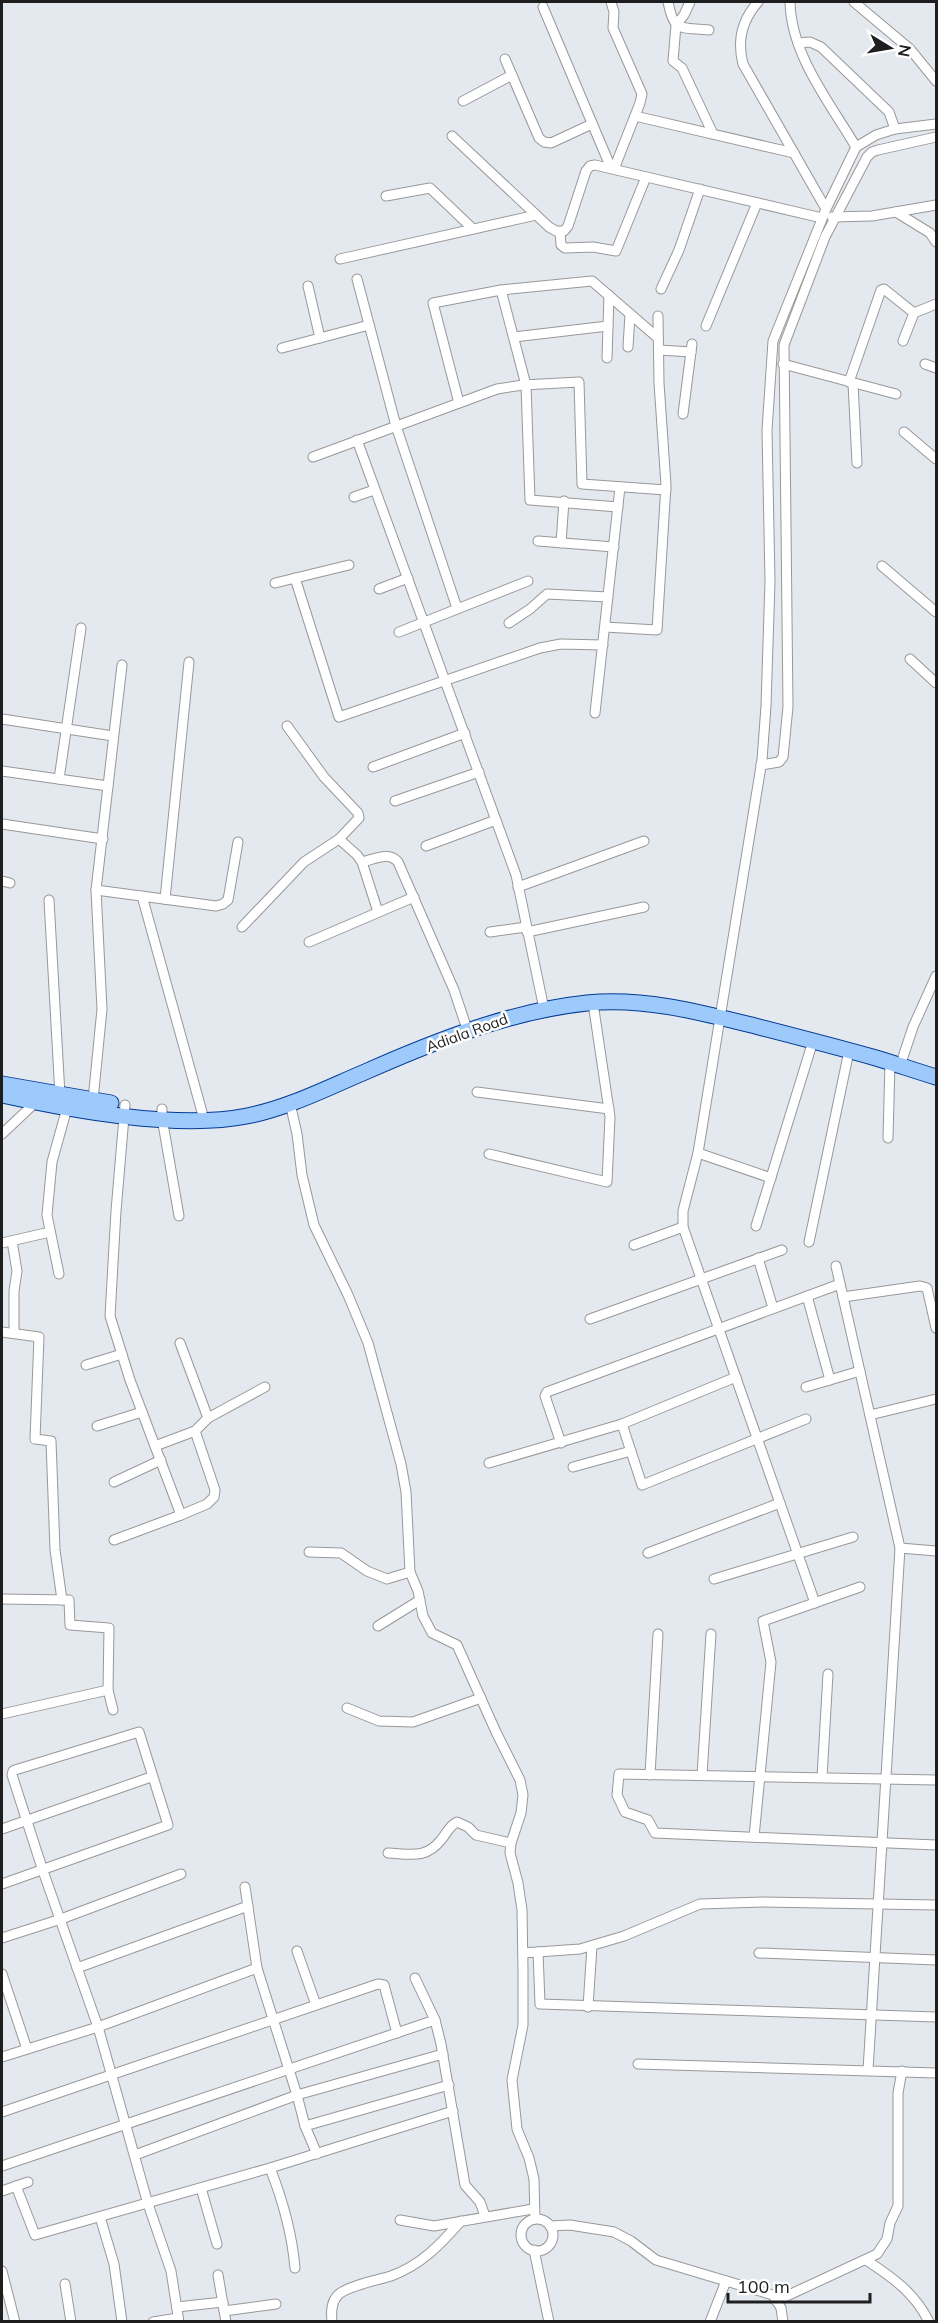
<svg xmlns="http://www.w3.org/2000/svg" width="938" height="2323" font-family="Mulish,sans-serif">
  <rect width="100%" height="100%" fill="#e4e8ef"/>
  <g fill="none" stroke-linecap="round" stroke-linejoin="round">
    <!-- minor casing -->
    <g stroke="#989898" stroke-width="11">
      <g id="minor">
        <polyline points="611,2 614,12 613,28 642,94 640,103 614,169"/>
        <path d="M668 2C674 33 680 27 709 30"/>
        <polyline points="690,2 684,15 676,25 673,61 682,68 713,134"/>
        <path d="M758 2C742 20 737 41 743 64L826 209"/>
        <path d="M790 2C791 55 830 103 856 147"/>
        <polyline points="854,2 910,49 936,81"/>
        <polyline points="543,7 611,168"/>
        <polyline points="798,43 810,42 821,47 889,112 895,129"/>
        <polyline points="505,59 539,138 544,142 551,143 592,124"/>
        <polyline points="463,101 512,75"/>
        <polyline points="635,116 794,153"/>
        <polyline points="452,136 549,227 556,231 564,231 568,226 586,171 590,166 595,165 822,218"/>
        <polyline points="386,196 430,188 473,229"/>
        <polyline points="896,212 930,233 936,242"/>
        <polyline points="832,217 872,216 936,205"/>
        <polyline points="560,232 561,245 565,248 593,247 616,251 646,177"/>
        <polyline points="340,259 536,215"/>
        <polyline points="357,279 396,426 457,608"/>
        <polyline points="308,286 320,338"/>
        <polyline points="661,289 679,250 700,189"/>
        <polyline points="501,290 526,385 530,500 618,507"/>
        <polyline points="706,326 757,203"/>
        <polyline points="514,337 608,326"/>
        <polyline points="903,341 914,313 936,304"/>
        <polyline points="628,347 630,314"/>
        <polyline points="282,348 369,325"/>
        <polyline points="659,350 691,352"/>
        <polyline points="607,358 609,295"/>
        <polyline points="783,364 896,394"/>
        <polyline points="925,364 936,368"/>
        <polyline points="849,382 881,290 884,289 914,313"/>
        <polyline points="853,383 857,463"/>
        <polyline points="459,403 433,303 501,290 592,281 658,338"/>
        <polyline points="683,414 692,344"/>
        <polyline points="904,432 936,459"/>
        <polyline points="357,440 516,875 544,1009"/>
        <polyline points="313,457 497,389 523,385 579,382 582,484 666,490"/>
        <polyline points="354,497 374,490"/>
        <polyline points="538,541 614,547"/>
        <polyline points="561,543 564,501"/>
        <polyline points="882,566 936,612"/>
        <polyline points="295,578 339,717 540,648 561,644 603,645"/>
        <polyline points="275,583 349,565"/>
        <polyline points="379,589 408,578"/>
        <polyline points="509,623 530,609 547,594 608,597"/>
        <polyline points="605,627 657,630 666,485 659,383 658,316"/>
        <polyline points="399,632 528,581"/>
        <polyline points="910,659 936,683"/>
        <polyline points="595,713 620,487"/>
        <polyline points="2,719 113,736"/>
        <polyline points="761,765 779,762 783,757 788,707 784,345 825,237 867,157 872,152 878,150 936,137"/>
        <polyline points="373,767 465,733"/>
        <polyline points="2,771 108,786"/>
        <polyline points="59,779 81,628"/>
        <polyline points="395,801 479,772"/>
        <polyline points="2,824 103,839"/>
        <polyline points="339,839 357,855 362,862 378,912"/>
        <polyline points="426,846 496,820"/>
        <path d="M362 862C375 859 388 851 398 862L454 990 465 1023"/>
        <polyline points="2,881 10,883"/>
        <polyline points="518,887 644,841"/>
        <polyline points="96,890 216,906 223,904 228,900 238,842"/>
        <polyline points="142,896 202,1112"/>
        <polyline points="165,899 189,662"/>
        <polyline points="49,900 60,1095"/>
        <polyline points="242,927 304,862 339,839 359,818 358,813 324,777 287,726"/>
        <polyline points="490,932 526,927"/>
        <polyline points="527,932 644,907"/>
        <polyline points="309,942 414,897"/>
        <polyline points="903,1057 913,1027 936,976"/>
        <polyline points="477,1092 609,1109"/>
        <polyline points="93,1100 102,1009 96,890 122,665"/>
        <polyline points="290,1103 297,1134 302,1175 314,1225 348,1295 368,1343 401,1464 406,1492 410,1572 418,1591 423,1616 432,1633 457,1645 496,1732 520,1780 523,1795 521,1813 511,1843 510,1853 518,1883 522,1910 523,1970 523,2025 512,2080 517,2129 529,2158 534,2179 535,2219"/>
        <polyline points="162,1109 162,1118 179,1216"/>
        <polyline points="2,1134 37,1101"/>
        <polyline points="888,1138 890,1062"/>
        <polyline points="698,1153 771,1178"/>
        <polyline points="489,1154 607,1182 610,1117 593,1003"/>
        <polyline points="756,1226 813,1041"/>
        <polyline points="12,1241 17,1271 14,1291 14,1333"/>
        <polyline points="809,1242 849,1051"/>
        <polyline points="2,1243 50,1232"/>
        <polyline points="634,1245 683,1227"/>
        <polyline points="758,1258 773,1308"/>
        <polyline points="836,1266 900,1548 868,2070"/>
        <polyline points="59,1274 47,1215 52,1162 67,1108"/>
        <polyline points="807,1296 830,1380"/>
        <polyline points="843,1297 920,1286 927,1288 936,1328"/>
        <polyline points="590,1319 782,1250"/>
        <polyline points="2,1332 39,1337 35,1439 51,1441 55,1550 62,1600"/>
        <polyline points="180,1343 208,1418"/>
        <polyline points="86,1365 122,1354"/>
        <polyline points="806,1387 860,1371"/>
        <polyline points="870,1415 936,1399"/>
        <polyline points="622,1424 642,1485 806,1419"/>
        <polyline points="97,1426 142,1412"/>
        <polyline points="561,1443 545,1396 547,1392 840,1284"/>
        <polyline points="155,1446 195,1431 208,1418 265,1387"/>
        <polyline points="489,1463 622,1424 736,1377"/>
        <polyline points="573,1467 631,1451"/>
        <polyline points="114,1482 161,1460"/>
        <polyline points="181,1515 207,1504 214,1497 215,1490 195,1431"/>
        <polyline points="114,1540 181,1515 130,1380 110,1316 116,1211 125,1105"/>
        <polyline points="900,1548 936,1551"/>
        <polyline points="309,1552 341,1553 367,1571 387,1579 410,1572"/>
        <polyline points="648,1553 780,1503"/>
        <polyline points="714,1579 853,1537"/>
        <polyline points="2,1599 69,1600 70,1625 109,1628 108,1690 113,1710"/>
        <polyline points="815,1603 683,1227 683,1211 698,1153 762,760 766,706 770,581 767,430 773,341 826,209 856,147 876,135 895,129 936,124"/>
        <polyline points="378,1626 420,1600"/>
        <polyline points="347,1708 379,1721 413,1722 481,1698"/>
        <polyline points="2,1714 108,1690"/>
        <polyline points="650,1775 658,1634"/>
        <polyline points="702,1775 711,1634"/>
        <polyline points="822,1777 828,1674"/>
        <polyline points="936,1780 619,1774 617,1795 625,1812 648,1820 655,1833 936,1845"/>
        <polyline points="2,1829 151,1777"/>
        <polyline points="754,1837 771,1662 763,1621 860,1587"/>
        <path d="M388 1853C411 1854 426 1859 441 1840 447 1833 449 1826 457 1822L468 1827 476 1835 511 1843"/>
        <polyline points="2,1884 168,1825 139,1732 15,1770 13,1771 12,1775 43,1871 98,2027 148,2204 171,2271 179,2322"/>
        <polyline points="245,1887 257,1968 297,2095 305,2126 317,2154"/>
        <polyline points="2,1938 61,1919 181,1874"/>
        <polyline points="297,1951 316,2005"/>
        <polyline points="538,1952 540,2004 936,2017"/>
        <polyline points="523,1953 580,1949 624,1936 700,1904 763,1902 936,1905"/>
        <polyline points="759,1953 936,1960"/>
        <polyline points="77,1968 248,1906"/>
        <polyline points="2,1974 27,2049"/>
        <polyline points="415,1978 435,2020 441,2044 465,2185 480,2202 485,2216"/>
        <polyline points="588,2007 592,1946"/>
        <polyline points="2,2057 98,2027 257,1968"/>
        <polyline points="638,2064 936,2073"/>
        <polyline points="2,2112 378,1984 384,1985 397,2033"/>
        <polyline points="305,2126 449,2085"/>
        <polyline points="135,2155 297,2095 443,2054"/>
        <polyline points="2,2166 435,2020"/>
        <path d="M270 2168C283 2201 292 2233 295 2268"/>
        <polyline points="16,2186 35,2235 270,2168 453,2111"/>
        <polyline points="201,2188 217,2244"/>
        <polyline points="2,2191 28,2182"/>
        <polyline points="100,2217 114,2264 122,2322"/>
        <circle cx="537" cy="2235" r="16"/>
        <polyline points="400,2220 434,2226 533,2209"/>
        <polyline points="550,2226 570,2225 614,2232 631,2241 656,2260 773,2295 781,2308 783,2322"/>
        <polyline points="534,2250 549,2322"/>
        <path d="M866 2260C892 2277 915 2293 929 2322"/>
        <polyline points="2,2271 15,2322"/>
        <polyline points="218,2275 226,2322"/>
        <polyline points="65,2284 71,2322"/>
        <polyline points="776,2301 877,2254 887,2239 890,2223 898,2206 898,2093 902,2071"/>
        <polyline points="177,2307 223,2302"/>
        <polyline points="224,2311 276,2304"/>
        <polyline points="153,2322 178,2318"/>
        <path d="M332 2322C331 2312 331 2302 338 2295 347 2286 378 2280 391 2276 421 2265 440 2245 461 2221"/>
        <polyline points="710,2322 726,2281"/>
      </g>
    </g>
    <!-- primary casing -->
    <g stroke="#023a95" stroke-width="17">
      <g id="primary">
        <polyline points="2,1084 111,1103"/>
        <path d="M2 1095C71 1110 177 1130 247 1116 288 1108 327 1088 365 1072 435 1041 511 1011 587 1003 645 997 703 1013 759 1027 798 1037 837 1047 876 1058 896 1064 916 1071 936 1077"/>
      </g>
    </g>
    <!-- minor -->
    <use href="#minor" stroke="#fff" stroke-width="9"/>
    <!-- primary -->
    <use href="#primary" stroke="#9dcafa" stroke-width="15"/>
  </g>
  <g text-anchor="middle" stroke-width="5" stroke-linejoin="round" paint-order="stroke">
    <!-- street labels -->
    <g font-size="15" fill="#1e1e1e" stroke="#fff">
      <text transform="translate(467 1033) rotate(-20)" y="5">Adiala Road</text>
    </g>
  </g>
  <!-- border -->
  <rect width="938" height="2323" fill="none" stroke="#1e1e1e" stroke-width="6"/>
  <!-- north arrow -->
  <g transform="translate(890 48) rotate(101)" stroke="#ffffff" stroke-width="4.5" paint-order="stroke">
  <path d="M0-4.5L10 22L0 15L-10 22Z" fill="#1e1e1e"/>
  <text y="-9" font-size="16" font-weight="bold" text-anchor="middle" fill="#1e1e1e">N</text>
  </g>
  <!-- scale -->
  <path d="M728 2293v9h142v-9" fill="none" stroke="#1e1e1e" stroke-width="3"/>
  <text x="737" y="2293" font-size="18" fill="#1e1e1e" stroke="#ffffff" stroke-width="4.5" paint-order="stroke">100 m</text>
</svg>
